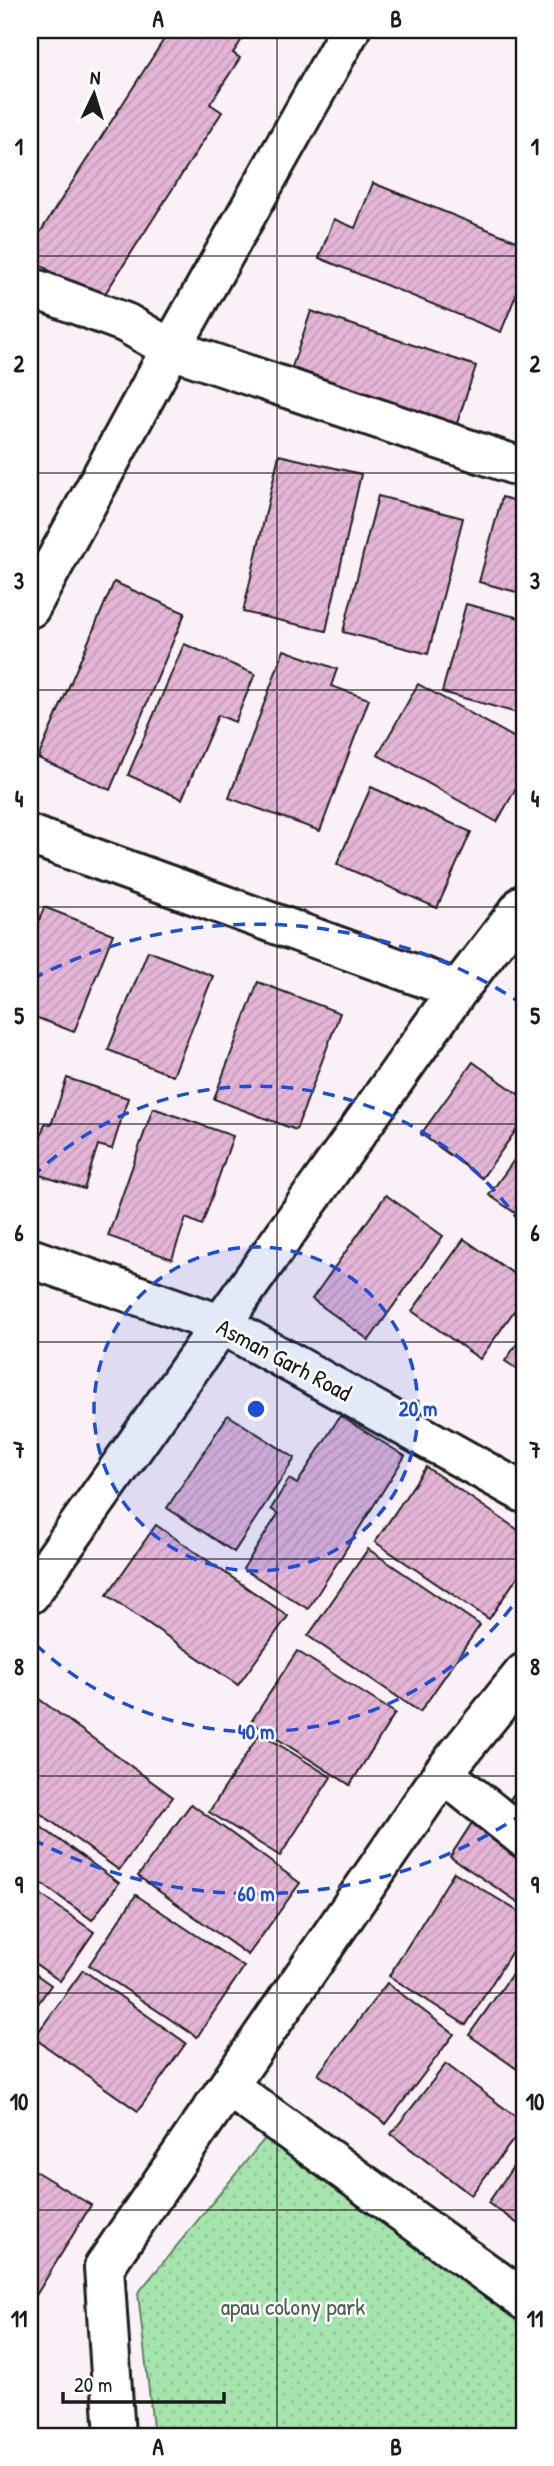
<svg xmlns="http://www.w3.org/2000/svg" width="554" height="2466" font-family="'Patrick Hand',sans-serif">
  <defs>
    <pattern id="park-dots" width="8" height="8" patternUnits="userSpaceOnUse" patternTransform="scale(1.75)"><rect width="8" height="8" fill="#a5e4ac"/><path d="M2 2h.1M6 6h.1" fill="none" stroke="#8dc393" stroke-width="1.8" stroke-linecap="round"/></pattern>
    <pattern id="building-hatch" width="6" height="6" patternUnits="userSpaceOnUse" patternTransform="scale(1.75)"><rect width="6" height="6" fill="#e4b5d6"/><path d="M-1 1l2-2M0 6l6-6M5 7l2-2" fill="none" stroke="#c39bb7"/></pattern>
  </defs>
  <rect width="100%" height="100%" fill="#faf0f7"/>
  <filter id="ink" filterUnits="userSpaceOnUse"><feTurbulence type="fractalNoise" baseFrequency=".0143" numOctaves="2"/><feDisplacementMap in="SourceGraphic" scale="14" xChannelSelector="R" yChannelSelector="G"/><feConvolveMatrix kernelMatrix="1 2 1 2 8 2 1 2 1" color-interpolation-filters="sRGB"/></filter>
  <g filter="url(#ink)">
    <!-- park -->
    <polygon fill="url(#park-dots)" stroke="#608064" stroke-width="2" points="271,2131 524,2321 524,2436 154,2436 138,2293"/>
    <!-- building -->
    <g fill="url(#building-hatch)" stroke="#1c1c1c" stroke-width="2">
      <polygon points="170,30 248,30 233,53 240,58 210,104 222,112 99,303 30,258 30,248"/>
      <polygon points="373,183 524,244 524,275 501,332 319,258 334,219 355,228"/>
      <polygon points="311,311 476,366 455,429 290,373"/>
      <polygon points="279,455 361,474 326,631 243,612"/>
      <polygon points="378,496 463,518 428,654 343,632"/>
      <polygon points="502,497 524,503 524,594 479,582"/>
      <polygon points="114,582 185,613 110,790 38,758"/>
      <polygon points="466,604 524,619 524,715 442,692"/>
      <polygon points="184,644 255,674 235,722 218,715 182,799 128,775"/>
      <polygon points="284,650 337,669 331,686 369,699 320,831 229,798"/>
      <polygon points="418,684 524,743 524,774 497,822 378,755"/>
      <polygon points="371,787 471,832 437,908 337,864"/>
      <polygon points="44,907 113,934 74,1032 30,1015 30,945"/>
      <polygon points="148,951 213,976 173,1076 108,1050"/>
      <polygon points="258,982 340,1013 296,1130 214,1099"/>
      <polygon points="473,1062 524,1098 524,1119 482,1178 421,1134"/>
      <polygon points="67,1078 128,1098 112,1149 98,1145 84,1189 30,1172 45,1123 51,1125"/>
      <polygon points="153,1108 233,1136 202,1225 186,1218 172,1259 108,1236"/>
      <polygon points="524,1146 524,1219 489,1195"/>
      <polygon points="386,1195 443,1236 369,1340 312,1299"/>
      <polygon points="464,1239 524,1281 524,1297 480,1359 412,1311"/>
      <polygon points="524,1334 524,1374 505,1361"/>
      <polygon points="228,1415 295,1458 234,1552 167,1508"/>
      <polygon points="340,1416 405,1456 308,1609 243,1569 278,1514 271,1509 289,1479 297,1484"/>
      <polygon points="426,1467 524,1534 524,1567 489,1619 375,1542"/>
      <polygon points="156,1525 288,1616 238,1685 107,1595"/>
      <polygon points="368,1549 480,1625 420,1712 308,1636"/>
      <polygon points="297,1651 395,1713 350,1785 251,1722"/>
      <polygon points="39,1699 173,1797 119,1870 30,1806 30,1711"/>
      <polygon points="260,1733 331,1777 280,1856 209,1812"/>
      <polygon points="524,1779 524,1816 507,1804"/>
      <polygon points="191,1804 300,1883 248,1955 138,1876"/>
      <polygon points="477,1815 524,1847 524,1906 450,1857"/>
      <polygon points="30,1819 119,1883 92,1920 30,1875"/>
      <polygon points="454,1872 524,1915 524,1932 466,2025 389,1976"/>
      <polygon points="30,1887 94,1932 60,1981 30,1960"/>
      <polygon points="136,1895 244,1967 197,2037 89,1965"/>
      <polygon points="524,1957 524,2074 469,2035"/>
      <polygon points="30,1970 51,1985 30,2015"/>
      <polygon points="83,1970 186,2043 138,2111 34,2038"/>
      <polygon points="387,1983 454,2034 386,2124 318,2074"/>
      <polygon points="446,2064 524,2123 524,2126 471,2195 391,2134"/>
      <polygon points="524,2151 524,2228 488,2203"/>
      <polygon points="30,2168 91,2205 35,2297 30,2294"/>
      <polygon points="30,2396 38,2436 30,2436"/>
    </g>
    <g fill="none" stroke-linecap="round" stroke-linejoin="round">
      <!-- minor casing -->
      <g stroke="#1c1c1c" stroke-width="44">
        <g id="minor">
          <polyline points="30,287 126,323 171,349 524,468"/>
          <polyline points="30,608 171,349 350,30"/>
          <polyline points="30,835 458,990"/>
          <polyline points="30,1258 223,1325 524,1493"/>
          <polyline points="30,1594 458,990 524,904"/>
          <polyline points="443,1773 524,1838"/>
          <polyline points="229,2087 524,2300"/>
          <polyline points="115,2436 104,2267 443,1773 524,1673"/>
        </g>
      </g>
      <!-- minor -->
      <use href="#minor" stroke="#fff" stroke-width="38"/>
    </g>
  </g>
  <!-- grid -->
  <path fill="none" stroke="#1c1c1c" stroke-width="2" stroke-opacity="0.55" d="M277 30V2436M30 256H524M30 473H524M30 690H524M30 907H524M30 1124H524M30 1342H524M30 1559H524M30 1776H524M30 1993H524M30 2210H524"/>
  <!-- distance rings -->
  <circle cx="256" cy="1409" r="162" fill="#1d4ed8" fill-opacity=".12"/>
  <g fill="none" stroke="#1d4ed8" stroke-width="3.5" stroke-dasharray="12 9">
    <circle cx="256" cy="1409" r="162"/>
    <path d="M524 1590A323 323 0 0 1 32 1641M32 1177A323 323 0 0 1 524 1228"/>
    <path d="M524 1813A485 485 0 0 1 32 1839M32 979A485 485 0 0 1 524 1005"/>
  </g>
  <g text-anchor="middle" stroke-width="5" stroke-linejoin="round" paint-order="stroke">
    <!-- street labels -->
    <g font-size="24" fill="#1c1c1c" stroke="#fff">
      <text transform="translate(284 1360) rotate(28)" y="8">Asman Garh Road</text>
    </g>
    <!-- park labels -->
    <g font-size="24" fill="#4c624e" stroke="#fff">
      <text x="293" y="2315">apau colony park</text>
    </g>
  </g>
  <circle cx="256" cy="1409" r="10" fill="#1d4ed8" stroke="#fff" stroke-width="3.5"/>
  <g font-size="21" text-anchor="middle" font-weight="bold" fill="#1d4ed8" stroke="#fff" stroke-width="5" stroke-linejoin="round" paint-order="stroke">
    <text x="418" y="1416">20 m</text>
    <text x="256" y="1739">40 m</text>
    <text x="256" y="1901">60 m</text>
  </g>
  <!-- margin -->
  <rect width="554" height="2466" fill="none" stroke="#fff" stroke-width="77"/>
  <!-- north arrow -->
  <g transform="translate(94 94) rotate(4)" stroke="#ffffff" stroke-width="5" paint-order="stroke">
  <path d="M0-5L12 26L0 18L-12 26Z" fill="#1c1c1c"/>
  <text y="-10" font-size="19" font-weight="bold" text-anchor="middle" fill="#1c1c1c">N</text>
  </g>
  <!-- scale -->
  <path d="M63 2392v10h161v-10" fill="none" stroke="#1c1c1c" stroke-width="3.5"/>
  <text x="74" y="2392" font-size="21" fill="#1c1c1c" stroke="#ffffff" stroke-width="5" paint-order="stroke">20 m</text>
  <rect x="38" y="38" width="478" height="2390" fill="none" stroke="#1c1c1c" stroke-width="2.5"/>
  <g font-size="23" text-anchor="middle" font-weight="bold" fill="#1c1c1c">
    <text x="158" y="27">A</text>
    <text x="396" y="27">B</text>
    <text x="19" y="155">1</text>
    <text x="535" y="155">1</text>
    <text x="19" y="372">2</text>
    <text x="535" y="372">2</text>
    <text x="19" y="589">3</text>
    <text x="535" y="589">3</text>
    <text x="19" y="807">4</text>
    <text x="535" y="807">4</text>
    <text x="19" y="1024">5</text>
    <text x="535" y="1024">5</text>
    <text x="19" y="1241">6</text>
    <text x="535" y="1241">6</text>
    <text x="19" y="1458">7</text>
    <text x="535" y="1458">7</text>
    <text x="19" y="1675">8</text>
    <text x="535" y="1675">8</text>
    <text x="19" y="1893">9</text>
    <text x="535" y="1893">9</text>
    <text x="19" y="2110">10</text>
    <text x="535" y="2110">10</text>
    <text x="19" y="2327">11</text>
    <text x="535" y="2327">11</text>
    <text x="158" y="2455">A</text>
    <text x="396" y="2455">B</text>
  </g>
</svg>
